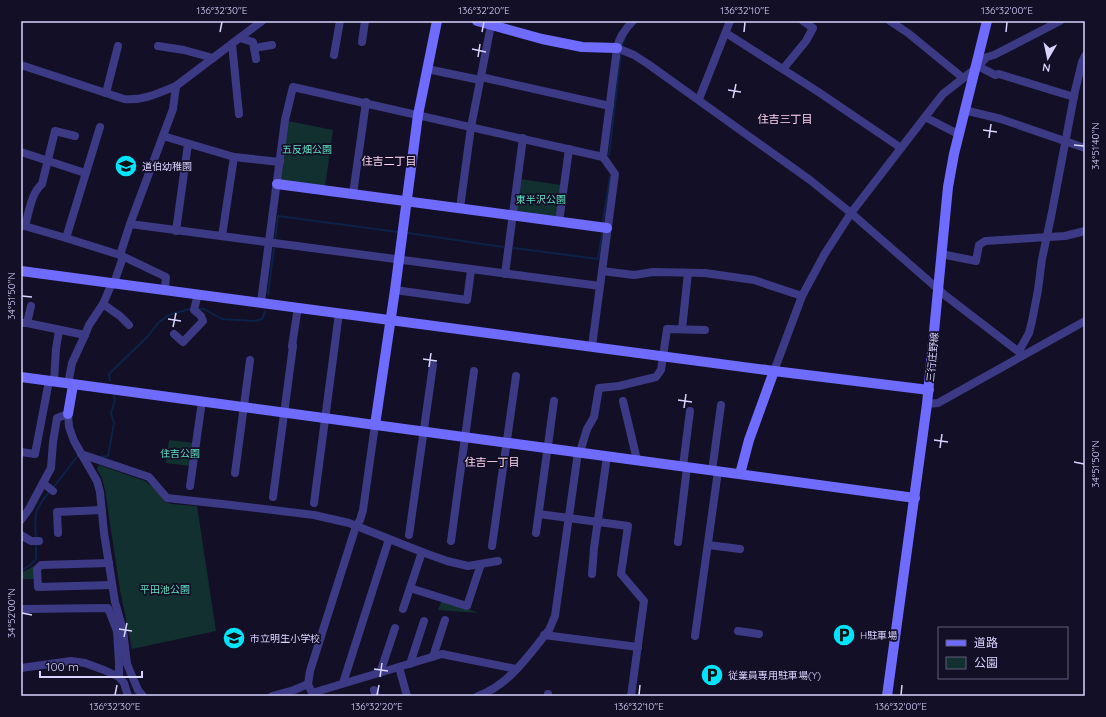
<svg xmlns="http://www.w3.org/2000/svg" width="1106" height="717" font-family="Quicksand,'Noto Sans JP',sans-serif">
  <rect width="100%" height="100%" fill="#130f26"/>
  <!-- green -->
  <g fill="#12302f">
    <polygon points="288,121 333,130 325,187 281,180 280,179"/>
    <polygon points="520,179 561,185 557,216 554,217 519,212 516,209"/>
    <polygon points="169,440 194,443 191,466 166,463"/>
    <polygon points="99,465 145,481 154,488 165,502 172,504 197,506 216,631 132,649 120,590 105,490 102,478 97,469"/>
    <polygon points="34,566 35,579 21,579 21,573"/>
    <polygon points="442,600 479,613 438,610"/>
  </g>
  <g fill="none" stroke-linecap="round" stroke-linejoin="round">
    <!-- stream -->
    <g stroke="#0c2248" stroke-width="2">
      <polyline points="622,45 626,36"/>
      <polyline points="609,155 621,53"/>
      <polyline points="603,221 610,176"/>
      <polyline points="408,233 503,247"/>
      <polyline points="275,241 278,216 398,232"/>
      <polyline points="514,248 598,259 602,234"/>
      <polyline points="268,294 274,248"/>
      <polyline points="199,309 204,309 222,319 254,321 262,319 265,312"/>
      <polyline points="110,381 109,374 148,336 159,322 169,315 190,309"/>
      <polyline points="101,457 108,456 114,423 111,413 115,400 114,396"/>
      <polyline points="52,489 76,458"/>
      <path d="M36 539C34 516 34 510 49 492"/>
      <polyline points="21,571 30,565 36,559 36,544"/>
    </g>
    <!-- street -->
    <g stroke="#3d3a85" stroke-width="8">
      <polyline points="890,21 908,33 963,78"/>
      <polyline points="726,33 817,91 901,148"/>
      <polyline points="240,38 253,42 256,59"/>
      <polyline points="362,42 365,21"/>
      <polyline points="232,44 239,114"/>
      <polyline points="158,46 184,50 213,58"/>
      <polyline points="254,48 272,45"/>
      <polyline points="617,48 634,55 648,64 810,180 851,213 946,296 1023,355"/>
      <polyline points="334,55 340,21"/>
      <path d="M21 65 124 99C142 101 159 93 176 86L262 21"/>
      <polyline points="978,66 995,75 999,74 1074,97"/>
      <polyline points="427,69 480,80"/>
      <polyline points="783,69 806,41 813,28 803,21"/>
      <polyline points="481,77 610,106"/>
      <polyline points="106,93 118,46"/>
      <polyline points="699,99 730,21"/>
      <polyline points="964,110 1001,119 1085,148"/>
      <polyline points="925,117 958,134"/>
      <polyline points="163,136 234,157 280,162"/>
      <polyline points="21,152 85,173"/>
      <polyline points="353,194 366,102"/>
      <polyline points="460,208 471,127 491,25"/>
      <polyline points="559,222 569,149"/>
      <polyline points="130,224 600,286"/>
      <polyline points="21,225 66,238 120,255 166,277 165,289"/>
      <path d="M25 226C29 213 31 193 42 184L55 131 75 136"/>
      <polyline points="176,231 188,144"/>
      <polyline points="222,236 234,157"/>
      <polyline points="66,238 100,127"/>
      <polyline points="941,254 976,261 979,245 985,241 1065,236 1085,231"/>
      <polyline points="120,255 130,224 173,109 176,86"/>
      <polyline points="602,271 634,275 653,272 705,273 754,280 802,296"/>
      <polyline points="505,274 523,138"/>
      <polyline points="114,283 123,257"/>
      <polyline points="395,290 467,300 471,270"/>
      <polyline points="261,302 285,120 293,87 603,157"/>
      <polyline points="103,304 120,316 129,325"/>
      <polyline points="21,323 27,323 85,335 72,363 68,384"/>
      <polyline points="27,323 31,306"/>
      <polyline points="682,329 688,273"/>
      <polyline points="174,334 183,342 203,321 201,316 194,310 198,294"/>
      <polyline points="85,335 89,325 103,304 112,283"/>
      <polyline points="292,346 298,307"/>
      <path d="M592 346 615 174 603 157 617 48C619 37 625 29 633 21"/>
      <polyline points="1019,351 1029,333 1032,321 1038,290 1042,259 1052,212 1075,91 1082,62 1085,56"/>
      <polyline points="774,371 802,296 824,255 851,213 925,117 943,94 975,69 987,57 994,55 1060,21"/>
      <polyline points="54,382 56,349 59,330"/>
      <polyline points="623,401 637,460"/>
      <polyline points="927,404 938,403 1085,321"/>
      <polyline points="375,425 363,510 360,520 356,526 310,671 308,684 312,693 442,654 516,669"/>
      <polyline points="21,452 35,454 49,381"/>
      <polyline points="580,452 587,429 594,417 599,388 619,386 656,377 661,370 667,329 705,330"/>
      <polyline points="81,454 149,477 167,498 231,505 314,515 349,523 422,552 447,561 468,566 498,561"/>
      <polyline points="683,466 690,411"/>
      <polyline points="712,471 721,405"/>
      <polyline points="235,473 250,360"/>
      <polyline points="43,483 53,491"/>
      <polyline points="190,486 202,401"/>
      <polyline points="273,497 293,346"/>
      <polyline points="314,503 339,313"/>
      <polyline points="539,514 628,526 621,574 644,601 631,696"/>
      <polyline points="21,520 29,509 51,468 53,442 57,418 68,414 69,427 74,441 97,481 100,492 104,533 115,602 123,630 127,664 138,690 143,696"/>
      <polyline points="58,533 57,512 102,510"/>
      <polyline points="536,533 554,401"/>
      <polyline points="21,535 31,541 39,541"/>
      <polyline points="409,535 433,365"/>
      <polyline points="451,541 474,371"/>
      <polyline points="678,542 687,467"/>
      <polyline points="708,545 740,549"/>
      <polyline points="492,546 516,376"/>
      <polyline points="422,552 410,588 467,606 481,564"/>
      <polyline points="109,563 41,565 37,569 38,587 112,585"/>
      <polyline points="592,574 594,548 607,456"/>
      <polyline points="403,609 410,588"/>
      <polyline points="21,610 22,609 108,608 117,631"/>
      <polyline points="738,631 759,634"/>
      <polyline points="544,635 638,647"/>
      <polyline points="695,636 718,471"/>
      <polyline points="433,657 445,620"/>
      <polyline points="410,664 424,621"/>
      <polyline points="399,667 407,696"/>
      <polyline points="21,668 71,661 85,663 104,670 119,677 124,683 128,696"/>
      <polyline points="380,673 395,628"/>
      <polyline points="119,677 119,663 117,631 122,630"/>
      <polyline points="343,683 389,539"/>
      <polyline points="374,690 376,696"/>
      <polyline points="272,696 294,690 308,684"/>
      <path d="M478 696C509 685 529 655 549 630L555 616 578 452"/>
      <polyline points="548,696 548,694"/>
    </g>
    <!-- secondary -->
    <g stroke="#6f6bff" stroke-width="10">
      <polyline points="477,21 542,39 582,47 617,48"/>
      <polyline points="277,184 607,228"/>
      <polyline points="21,271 774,371 929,390"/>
      <polyline points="21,377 915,498"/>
      <polyline points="68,414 73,385"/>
      <polyline points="375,425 395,290 418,115 437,21"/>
      <polyline points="740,474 749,440 774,371"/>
      <polyline points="887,696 927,404 948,187 954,154 987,21"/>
    </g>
  </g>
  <!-- ticks -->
  <path fill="none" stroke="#d9d4ff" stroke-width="1.5" d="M220 32 222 22M482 32 484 22M744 32 745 22M1006 32 1007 22M472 49 486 52M478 57 480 44M728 90 741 92M733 98 736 84M983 130 997 132M989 138 991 124M1074 145 1084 146M22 296 32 297M168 319 181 321M173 327 176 313M423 359 437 361M429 367 431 353M678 400 692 402M684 408 686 394M934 440 948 442M940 448 942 434M1074 462 1084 464M22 613 32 615M119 629 132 631M124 637 127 623M374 669 388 671M380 677 382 663M115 695 117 685M377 695 379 685M639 695 640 685M901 695 902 685"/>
  <!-- icons -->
  <defs>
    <g id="school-disc" transform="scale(1.15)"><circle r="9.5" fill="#00e5ff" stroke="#130f26"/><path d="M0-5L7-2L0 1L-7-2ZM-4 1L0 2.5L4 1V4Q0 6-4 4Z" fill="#111"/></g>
    <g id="parking-disc" transform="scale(1.15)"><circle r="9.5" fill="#00e5ff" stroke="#130f26"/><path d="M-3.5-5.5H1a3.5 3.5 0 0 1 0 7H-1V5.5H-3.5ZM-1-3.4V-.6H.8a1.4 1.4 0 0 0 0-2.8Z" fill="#111"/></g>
  </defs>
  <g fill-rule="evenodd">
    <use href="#school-disc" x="126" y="166"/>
    <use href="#parking-disc" x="844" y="635"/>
    <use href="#school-disc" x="234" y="638"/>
    <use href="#parking-disc" x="712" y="675"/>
  </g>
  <g text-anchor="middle" stroke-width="3.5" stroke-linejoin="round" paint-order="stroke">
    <!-- park labels -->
    <g font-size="10" fill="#5fe0c0" stroke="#130f26">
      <text x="307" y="153">五反畑公園</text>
      <text x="541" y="203">東半沢公園</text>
      <text x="180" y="457">住吉公園</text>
      <text x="165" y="593">平田池公園</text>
    </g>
    <!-- poi labels -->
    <g font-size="10" fill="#d9d4ff" stroke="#130f26" text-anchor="start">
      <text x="142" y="170">道伯幼稚園</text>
      <text x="860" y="639">H駐車場</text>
      <text x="250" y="642">市立明生小学校</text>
      <text x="728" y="679">従業員専用駐車場(Y)</text>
    </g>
    <!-- street labels -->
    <g font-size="10" fill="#d9d4ff" stroke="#130f26">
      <text transform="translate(932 357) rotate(-85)" y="4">三行庄野線</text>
    </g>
    <!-- neighbourhood labels -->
    <g font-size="11" fill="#ffd6f0" stroke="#130f26">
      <text x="785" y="123">住吉三丁目</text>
      <text x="389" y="165">住吉二丁目</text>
      <text x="492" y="466">住吉一丁目</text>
    </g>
  </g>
  <!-- border -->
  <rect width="1106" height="717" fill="none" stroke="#130f26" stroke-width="44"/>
  <!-- legend -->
  <rect x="938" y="627" width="130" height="52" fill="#130f26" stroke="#625e7d"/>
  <rect x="946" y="640" width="20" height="6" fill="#6f6bff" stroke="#625e7d"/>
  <text x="974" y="647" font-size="12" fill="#d9d4ff">道路</text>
  <rect x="946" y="657" width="20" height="12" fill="#12302f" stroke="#625e7d"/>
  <text x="974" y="667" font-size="12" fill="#d9d4ff">公園</text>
  <!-- north arrow -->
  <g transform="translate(1048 58) rotate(189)" stroke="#130f26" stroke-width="3" paint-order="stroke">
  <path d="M0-3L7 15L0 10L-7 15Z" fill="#d9d4ff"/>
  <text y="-6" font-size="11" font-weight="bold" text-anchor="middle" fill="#d9d4ff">N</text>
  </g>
  <!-- scale -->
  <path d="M40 671v6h102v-6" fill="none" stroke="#d9d4ff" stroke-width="2"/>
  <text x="46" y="671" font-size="12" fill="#d9d4ff" stroke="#130f26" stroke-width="3" paint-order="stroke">100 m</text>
  <rect x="22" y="22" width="1062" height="673" fill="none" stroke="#d9d4ff" stroke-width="1.5"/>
  <g font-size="10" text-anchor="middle" fill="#d9d4ff">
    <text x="222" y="14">136°32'30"E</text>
    <text x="484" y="14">136°32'20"E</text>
    <text x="745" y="14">136°32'10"E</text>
    <text x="1007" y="14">136°32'00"E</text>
    <text transform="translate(1095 146) rotate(-90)" y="4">34°51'40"N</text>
    <text transform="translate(11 296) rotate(-90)" y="4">34°51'50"N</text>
    <text transform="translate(1095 464) rotate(-90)" y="4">34°51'50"N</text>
    <text transform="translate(11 613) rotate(-90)" y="4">34°52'00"N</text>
    <text x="115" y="710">136°32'30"E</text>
    <text x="377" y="710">136°32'20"E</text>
    <text x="639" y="710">136°32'10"E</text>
    <text x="901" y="710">136°32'00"E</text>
  </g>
</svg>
